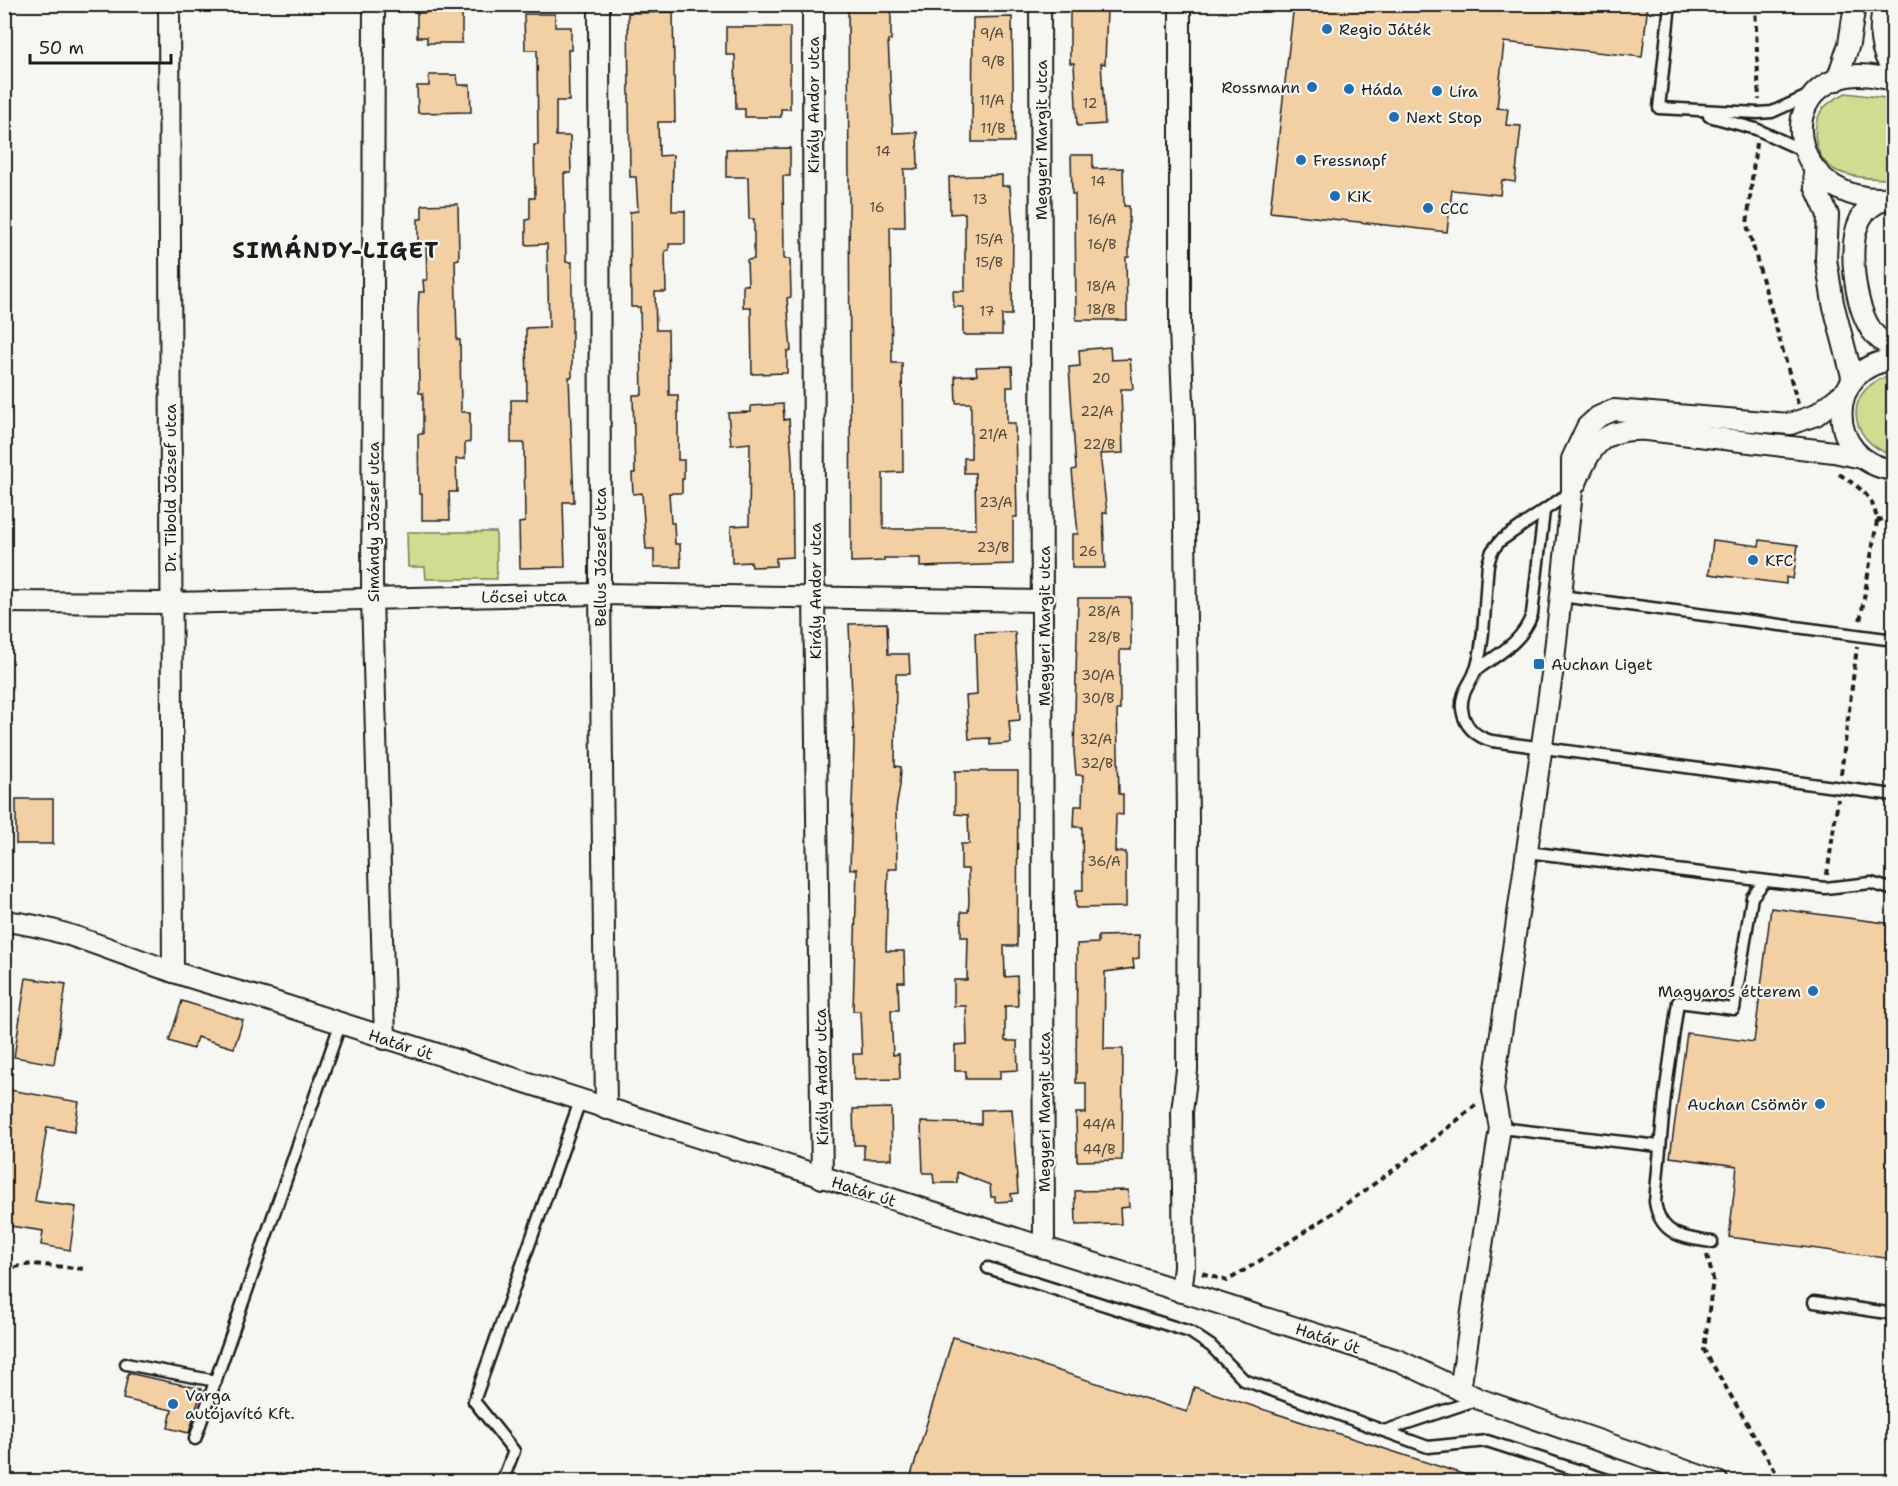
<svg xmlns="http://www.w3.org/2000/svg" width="1898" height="1486" font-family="'Shantell Sans',sans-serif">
  <rect width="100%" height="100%" fill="#f6f6f2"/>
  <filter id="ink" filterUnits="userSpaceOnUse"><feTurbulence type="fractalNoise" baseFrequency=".0167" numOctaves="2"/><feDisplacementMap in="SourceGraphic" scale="12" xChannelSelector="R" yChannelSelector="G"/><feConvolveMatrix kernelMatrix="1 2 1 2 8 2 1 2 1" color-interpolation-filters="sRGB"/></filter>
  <g filter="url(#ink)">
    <!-- green -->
    <g fill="#d0dc8f" stroke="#767c56" stroke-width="1.5">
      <path d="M1846 93 1893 99V179C1877 179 1853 178 1837 171 1816 161 1810 132 1820 113 1826 103 1836 98 1846 93Z"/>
      <path d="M1893 375 1894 455H1892C1845 440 1843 386 1893 375Z"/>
      <polygon points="407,532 496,532 497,579 426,579 425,567 408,567"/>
    </g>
    <!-- building -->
    <g fill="#f3d0a4" stroke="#1c1c1c" stroke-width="1.5">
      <polygon points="426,4 462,4 462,43 427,43 427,37 417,37 417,13 426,13"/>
      <polygon points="848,4 891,4 891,40 888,40 893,133 917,132 918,169 904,169 905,227 890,227 892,363 902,363 903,472 883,473 883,529 976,529 975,473 964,473 964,458 971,458 971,403 956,403 955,376 977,375 976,367 1012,366 1013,387 1007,387 1007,423 1015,423 1017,517 1013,517 1013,564 920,567 920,558 884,558 884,561 851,562"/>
      <polygon points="1294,4 1648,4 1642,57 1504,42 1497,108 1508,109 1506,125 1521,126 1515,182 1502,180 1500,195 1452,190 1447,232 1270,212"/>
      <polygon points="1070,8 1107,8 1105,64 1101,63 1105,124 1077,126 1074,63 1070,63"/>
      <polygon points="673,12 675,122 658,122 659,156 673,155 672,211 685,211 685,244 669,244 669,250 665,251 666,292 655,292 656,330 668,330 669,395 678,395 678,460 684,460 684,479 682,479 682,493 669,493 671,523 674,523 675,544 680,544 681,567 654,567 654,549 646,549 642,493 633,494 632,473 635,473 633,395 642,395 640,307 631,307 630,212 638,211 636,177 630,177 628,13"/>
      <polygon points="524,14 555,14 555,27 571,27 571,50 568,50 569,101 556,101 556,136 570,136 571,173 564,173 566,262 572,262 572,377 569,377 574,502 563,502 565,567 520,568 519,523 525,522 524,443 511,443 511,400 527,400 526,328 549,327 547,244 526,245 526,220 530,219 530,198 535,198 534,145 538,145 537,50 525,50"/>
      <polygon points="1012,17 1014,142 972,142 973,18"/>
      <polygon points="726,27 790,27 790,109 781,109 781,117 745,117 745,109 736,109 735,55 726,55"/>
      <polygon points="429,75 457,75 458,85 470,85 471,112 418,113 417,86 429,86"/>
      <polygon points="790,148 790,176 783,176 784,259 790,259 791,297 787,298 791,351 787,351 787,373 752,374 751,307 743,307 743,285 748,285 747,260 754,259 754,219 749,219 748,177 726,177 726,149"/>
      <polygon points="1071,155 1093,155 1093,169 1123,168 1124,206 1129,206 1129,257 1126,257 1127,320 1076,320 1075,194 1072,194"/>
      <polygon points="1002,175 1002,186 1010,186 1013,228 1012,315 1002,315 1002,335 963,335 963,307 954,307 953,291 965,291 965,213 950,214 949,177"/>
      <polygon points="458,204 459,259 455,260 457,340 460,340 461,412 470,412 470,442 465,443 465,459 456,459 457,492 449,492 450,520 422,520 422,494 419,494 418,434 423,434 423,393 419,393 418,310 419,292 424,292 423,280 427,280 426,244 418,244 418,219 422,219 422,205"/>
      <polygon points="1110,347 1111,360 1130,359 1133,389 1121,389 1123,453 1100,454 1107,513 1103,513 1105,568 1072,568 1072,534 1078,534 1072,470 1076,469 1069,367 1080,366 1079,350"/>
      <polygon points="783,404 784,420 789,419 792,460 793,557 776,558 776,566 752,567 751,562 732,563 731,526 749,525 750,443 731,445 728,413 751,412 751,406"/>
      <polygon points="1713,540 1759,546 1760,540 1798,545 1793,579 1786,577 1786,584 1709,574"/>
      <polygon points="1078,598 1131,598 1131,650 1120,650 1120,710 1117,710 1119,794 1123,794 1123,815 1116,814 1115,852 1126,852 1126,907 1076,908 1076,890 1083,890 1082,827 1074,827 1075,806 1082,806 1083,775 1076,775 1074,751"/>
      <polygon points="887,623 888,654 909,654 910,674 896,674 895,766 901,767 900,785 896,809 897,869 888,869 886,951 904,951 905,982 898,982 899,1010 891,1010 893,1055 899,1054 900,1079 854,1080 853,1054 862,1054 860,1011 853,1011 857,869 850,869 854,743 849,624"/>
      <polygon points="1015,632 1020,720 1009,721 1011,743 990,745 990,738 969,739 966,696 977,695 975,633"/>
      <polygon points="955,771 1018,771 1017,946 1004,946 1005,977 1017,976 1018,1006 1005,1006 1005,1041 1017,1041 1018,1070 1000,1071 1000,1079 966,1079 966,1071 955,1071 955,1045 967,1044 966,1006 954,1006 954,980 967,980 968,937 961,937 961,912 968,912 969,902 968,869 961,869 961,844 969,844 968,815 955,814"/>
      <rect x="16" y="799" width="37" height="45"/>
      <polygon points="1771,908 1893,924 1893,1259 1729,1237 1737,1166 1670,1157 1687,1033 1754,1042"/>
      <polygon points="1139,935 1139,958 1133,959 1134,968 1105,972 1104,1049 1123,1049 1122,1160 1077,1161 1076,1113 1086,1113 1086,1083 1076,1083 1077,944 1098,943 1098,936"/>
      <polygon points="26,978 66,984 54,1064 14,1057"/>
      <polygon points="182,1001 243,1020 234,1048 197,1037 193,1049 169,1041"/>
      <polygon points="4,1089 79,1102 74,1132 47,1127 35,1201 76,1207 70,1250 41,1245 43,1231 4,1225"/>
      <polygon points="891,1108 892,1159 864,1159 864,1145 854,1145 853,1109"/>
      <polygon points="1012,1109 1018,1193 1011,1194 1012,1201 995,1202 995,1197 991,1197 990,1185 957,1172 957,1183 934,1183 933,1173 923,1173 921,1122 981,1124 981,1110"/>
      <polygon points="1128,1190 1129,1207 1120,1208 1121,1224 1076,1225 1075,1191"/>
      <polygon points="953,1337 1187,1412 1194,1387 1475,1478 1475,1482 909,1482"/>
      <polygon points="128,1373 202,1389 189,1433 168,1428 172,1410 123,1399"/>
    </g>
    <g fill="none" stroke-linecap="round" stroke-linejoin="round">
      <!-- lane casing -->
      <g stroke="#1c1c1c" stroke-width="15">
        <g id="lane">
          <polyline points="1670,4 1659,108 1758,113 1772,112 1812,94"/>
          <polyline points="1709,116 1756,129 1804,151"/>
          <path d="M1572 491 1500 541 1492 551 1488 564C1485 593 1485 640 1477 666 1473 682 1460 691 1462 709 1464 726 1476 737 1492 741L1894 795"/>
          <polyline points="1561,596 1894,640"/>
          <path d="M1475 671C1498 654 1523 642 1532 614L1544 511"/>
          <polyline points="1527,852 1825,888 1871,883 1894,890"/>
          <polyline points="1500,1128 1659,1146"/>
          <path d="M1712 1242C1683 1238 1660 1235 1655 1202L1665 1095 1678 1002 1734 1009 1752 897 1765 881"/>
          <polyline points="988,1268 1190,1332 1211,1346 1244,1380 1428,1447 1487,1441 1614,1482"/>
          <polyline points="1814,1302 1894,1314"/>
          <polyline points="126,1364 216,1381"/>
          <polyline points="1384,1431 1479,1399"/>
          <polyline points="195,1439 340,1025"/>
          <polyline points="502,1482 514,1451 474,1401 580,1101"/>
        </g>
      </g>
      <!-- street casing -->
      <g stroke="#1c1c1c" stroke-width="24">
        <g id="street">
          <polyline points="169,4 173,972"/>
          <polyline points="374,4 372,598 385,1039"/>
          <polyline points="599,4 600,594 606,1109"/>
          <polyline points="813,4 814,597 822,1178"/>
          <polyline points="1040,4 1044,1248"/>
          <polyline points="1180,4 1180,328 1184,426 1188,821 1187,1070 1182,1112 1184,1267 1181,1292"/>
          <path d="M1883 4C1880 28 1877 51 1894 70"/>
          <polyline points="1837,80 1849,44 1855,4"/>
          <path d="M1894 80C1879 77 1863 73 1848 76 1767 93 1796 210 1894 197"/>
          <polyline points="1814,171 1815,186 1828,215 1826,259 1833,303 1853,380"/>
          <path d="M1888 197C1878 203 1865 208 1860 220 1847 246 1855 304 1870 328 1876 338 1884 343 1894 349"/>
          <path d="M1894 360C1824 365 1824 462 1894 470"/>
          <path d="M1576 483C1592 444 1602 428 1647 430L1834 452 1862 458"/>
          <polyline points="4,602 170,603 600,594 1044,601"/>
          <path d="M4 921C63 927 116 953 171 971 203 982 236 991 268 1000L1400 1361 1479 1399 1718 1482"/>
          <polyline points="1460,1390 1500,1128 1493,1090 1554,660 1572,491 1572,459 1587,427 1598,417 1614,410 1790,424 1816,415 1847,390"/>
        </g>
      </g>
      <!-- path -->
      <g stroke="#1c1c1c" stroke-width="4" stroke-dasharray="6 4.5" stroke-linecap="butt">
        <polyline points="1755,4 1759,100"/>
        <polyline points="1756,143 1747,225 1798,404"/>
        <path d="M1839 474C1859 487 1874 496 1877 521L1860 622"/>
        <polyline points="1877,521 1894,515"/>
        <polyline points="1841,774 1857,647"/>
        <polyline points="1827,875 1838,799"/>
        <polyline points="1707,1255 1713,1279 1704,1350 1778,1476 1776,1482"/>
        <polyline points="4,1269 32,1264 86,1269"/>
        <path d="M1202 1273 1227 1281C1314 1228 1400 1169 1478 1103"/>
      </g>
      <!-- lane -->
      <use href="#lane" stroke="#f6f6f2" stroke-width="10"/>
      <!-- street -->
      <use href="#street" stroke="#f6f6f2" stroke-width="20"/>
    </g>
  </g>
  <!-- markers -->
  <g fill="#1f6fb2" stroke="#f6f6f2" stroke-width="2">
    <circle cx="1327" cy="29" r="6"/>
    <circle cx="1312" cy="87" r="6"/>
    <circle cx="1349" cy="89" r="6"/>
    <circle cx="1437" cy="91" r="6"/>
    <circle cx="1394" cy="117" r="6"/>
    <circle cx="1301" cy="160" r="6"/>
    <circle cx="1335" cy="196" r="6"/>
    <circle cx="1428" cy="208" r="6"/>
    <circle cx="1753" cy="560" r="6"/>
    <rect x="1533" y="658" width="12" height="12" rx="3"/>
    <circle cx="1813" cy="991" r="6"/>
    <circle cx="1820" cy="1104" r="6"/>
    <circle cx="173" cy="1404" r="6"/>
  </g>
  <g text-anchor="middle" stroke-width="4.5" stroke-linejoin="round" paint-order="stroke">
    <!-- number labels -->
    <g font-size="14" fill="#52493e">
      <text x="992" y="38">9/A</text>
      <text x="993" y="66">9/B</text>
      <text x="992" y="105">11/A</text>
      <text x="1090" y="108">12</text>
      <text x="993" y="133">11/B</text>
      <text x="883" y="156">14</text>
      <text x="1098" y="186">14</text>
      <text x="980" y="204">13</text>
      <text x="877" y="212">16</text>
      <text x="1102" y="224">16/A</text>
      <text x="989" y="244">15/A</text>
      <text x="1102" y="249">16/B</text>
      <text x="989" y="267">15/B</text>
      <text x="1101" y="291">18/A</text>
      <text x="1101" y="314">18/B</text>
      <text x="987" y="316">17</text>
      <text x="1101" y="383">20</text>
      <text x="1097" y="416">22/A</text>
      <text x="993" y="439">21/A</text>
      <text x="1099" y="449">22/B</text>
      <text x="996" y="507">23/A</text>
      <text x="993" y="552">23/B</text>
      <text x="1088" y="556">26</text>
      <text x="1104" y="616">28/A</text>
      <text x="1104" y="642">28/B</text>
      <text x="1098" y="680">30/A</text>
      <text x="1098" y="703">30/B</text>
      <text x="1096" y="744">32/A</text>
      <text x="1097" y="768">32/B</text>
      <text x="1104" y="866">36/A</text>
      <text x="1099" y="1129">44/A</text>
      <text x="1099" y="1154">44/B</text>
    </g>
    <!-- poi labels -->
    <g font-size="16" fill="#1c1c1c" stroke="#f6f6f2" text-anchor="start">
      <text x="1339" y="35">Regio Játék</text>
      <text x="1300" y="93" text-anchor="end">Rossmann</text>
      <text x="1361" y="95">Háda</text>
      <text x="1449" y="97">Líra</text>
      <text x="1406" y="123">Next Stop</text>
      <text x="1313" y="166">Fressnapf</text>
      <text x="1347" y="202">KiK</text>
      <text x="1440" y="214">CCC</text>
      <text x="1765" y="566">KFC</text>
      <text x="1551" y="670">Auchan Liget</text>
      <text x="1801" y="997" text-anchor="end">Magyaros étterem</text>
      <text x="1808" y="1110" text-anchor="end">Auchan Csömör</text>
      <text x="185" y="1401">Varga<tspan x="185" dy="18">autójavító Kft.</tspan></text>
    </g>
    <!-- street labels -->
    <g font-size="16" fill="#1c1c1c" stroke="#f6f6f2">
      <text transform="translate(813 105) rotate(-90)" y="6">Király Andor utca</text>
      <text transform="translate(1041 140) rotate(-90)" y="6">Megyeri Margit utca</text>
      <text transform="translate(170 488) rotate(-90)" y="6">Dr. Tibold József utca</text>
      <text transform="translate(373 522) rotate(-90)" y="6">Simándy József utca</text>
      <text transform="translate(600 557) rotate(-90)" y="6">Bellus József utca</text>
      <text transform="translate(815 591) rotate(-90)" y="6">Király Andor utca</text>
      <text transform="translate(524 596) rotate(-1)" y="6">Lőcsei utca</text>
      <text transform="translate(1044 626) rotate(-90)" y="6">Megyeri Margit utca</text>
      <text transform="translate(401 1044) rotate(18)" y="6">Határ út</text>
      <text transform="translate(821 1077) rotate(-91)" y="6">Király Andor utca</text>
      <text transform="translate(1044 1112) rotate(-90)" y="6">Megyeri Margit utca</text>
      <text transform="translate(864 1191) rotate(18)" y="6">Határ út</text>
      <text transform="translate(1328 1338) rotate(18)" y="6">Határ út</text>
    </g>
    <!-- district labels -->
    <g font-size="22" font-weight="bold" letter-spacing="1.5" fill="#1c1c1c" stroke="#f6f6f2">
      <text x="336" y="258">SIMÁNDY-LIGET</text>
    </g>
  </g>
  <!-- margin -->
  <rect width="1898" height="1486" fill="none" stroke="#f6f6f2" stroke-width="24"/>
  <rect x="12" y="12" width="1874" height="1462" fill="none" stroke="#1c1c1c" stroke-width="2" filter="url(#ink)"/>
  <!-- scale -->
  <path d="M30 54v9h141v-9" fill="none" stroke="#1c1c1c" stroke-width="3"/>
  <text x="39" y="54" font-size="18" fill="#1c1c1c" stroke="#f6f6f2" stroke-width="4.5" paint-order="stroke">50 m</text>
</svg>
